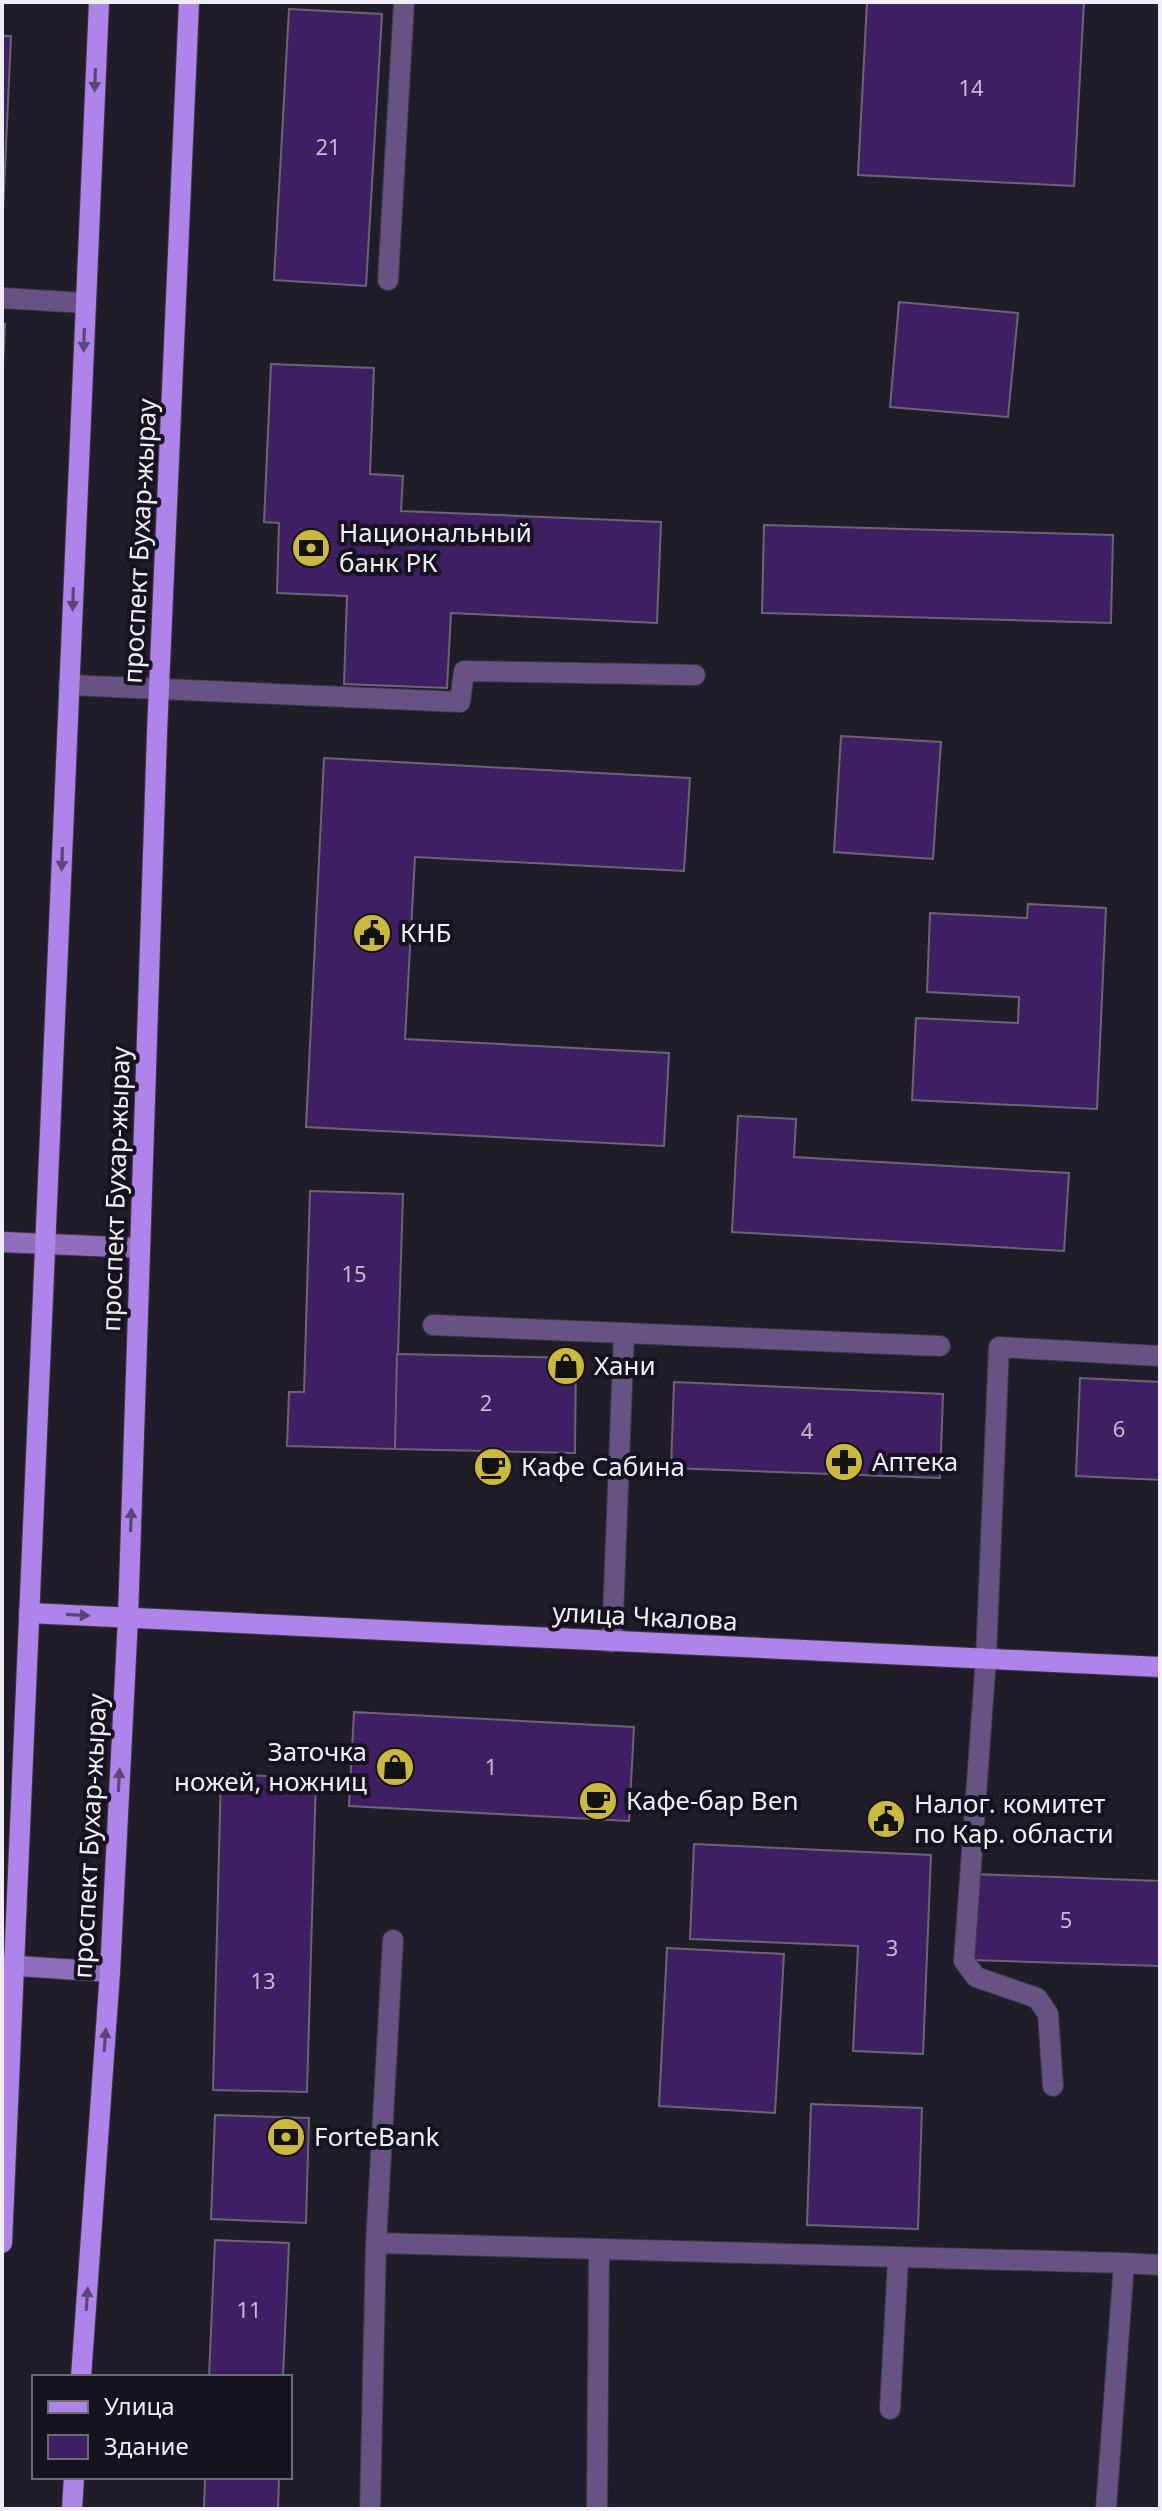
<svg xmlns="http://www.w3.org/2000/svg" width="1162" height="2511" font-family="'Noto Sans',sans-serif">
  <rect width="100%" height="100%" fill="#201c28"/>
  <!-- building -->
  <g fill="#3f1f64" stroke="#6a6573" stroke-width="2">
    <polygon points="867,2 1084,2 1074,186 858,175"/>
    <polygon points="289,9 382,14 366,286 274,280"/>
    <polygon points="2,36 11,36 2,233"/>
    <polygon points="899,302 1018,313 1008,417 890,407"/>
    <polygon points="2,324 5,324 2,383"/>
    <polygon points="271,364 374,368 370,474 403,476 401,511 661,522 657,623 451,613 447,688 344,684 347,596 277,593 279,523 264,522"/>
    <polygon points="764,525 1113,535 1111,623 762,613"/>
    <polygon points="841,736 941,742 933,859 834,852"/>
    <polygon points="324,758 690,778 684,871 415,857 405,1039 669,1053 664,1146 306,1127"/>
    <polygon points="1028,904 1106,908 1097,1109 912,1100 916,1018 1018,1023 1019,997 927,992 930,913 1027,918"/>
    <polygon points="738,1116 796,1119 794,1157 1069,1173 1064,1251 732,1232"/>
    <polygon points="310,1191 403,1194 395,1449 287,1446 289,1392 304,1392"/>
    <polygon points="397,1354 576,1358 575,1453 395,1449"/>
    <polygon points="1080,1378 1160,1382 1160,1480 1076,1476"/>
    <polygon points="674,1382 943,1394 940,1478 671,1468"/>
    <polygon points="354,1712 634,1727 629,1821 349,1806"/>
    <polygon points="221,1774 316,1778 307,2092 213,2090"/>
    <polygon points="694,1844 931,1855 923,2054 853,2051 858,1946 690,1939"/>
    <polygon points="975,1874 1160,1881 1160,1966 971,1960"/>
    <polygon points="667,1948 784,1954 775,2113 659,2106"/>
    <polygon points="811,2104 922,2108 918,2229 807,2225"/>
    <polygon points="215,2115 309,2118 306,2223 211,2219"/>
    <polygon points="215,2240 289,2243 283,2377 209,2377"/>
    <polygon points="205,2477 279,2477 278,2509 204,2509"/>
  </g>
  <g fill="none" stroke-linecap="round" stroke-linejoin="round">
    <!-- lane casing -->
    <g stroke="#3d3945" stroke-width="22">
      <g id="lane">
        <polyline points="388,280 404,2"/>
        <polyline points="2,298 85,303"/>
        <polyline points="69,685 460,702 464,671 695,675"/>
        <polyline points="433,1325 624,1333 612,1642"/>
        <polyline points="624,1333 940,1346"/>
        <polyline points="1053,2086 1048,2014 1037,1998 976,1977 964,1961 986,1658 999,1347 1160,1356"/>
        <polyline points="376,2243 1124,2263"/>
        <polyline points="890,2409 898,2260"/>
        <polyline points="370,2509 376,2243 393,1940"/>
        <polyline points="597,2509 599,2250"/>
        <polyline points="1106,2509 1124,2263 1160,2265"/>
      </g>
    </g>
    <!-- secondary casing -->
    <g stroke="#3d3945" stroke-width="22">
      <g id="secondary">
        <polyline points="2,1242 140,1248"/>
        <polyline points="2,1965 110,1972"/>
      </g>
    </g>
    <!-- primary casing -->
    <g stroke="#3d3945" stroke-width="22">
      <g id="primary">
        <polyline points="29,1613 1160,1667"/>
        <polyline points="2,2243 99,2"/>
        <polyline points="81,2377 110,1972 128,1618 157,733 189,2"/>
        <polyline points="72,2509 74,2477"/>
      </g>
    </g>
    <!-- lane -->
    <use href="#lane" stroke="#665283" stroke-width="20"/>
    <!-- secondary -->
    <use href="#secondary" stroke="#8f6fbd" stroke-width="20"/>
    <!-- primary -->
    <use href="#primary" stroke="#af84ea" stroke-width="20"/>
  </g>
  <!-- one-way arrows -->
  <defs><path id="oneway-solid" d="M-6-.8H1V-3.2L6.5 0L1 3.2V.8H-6Z" transform="scale(2)"/></defs>
  <g fill="#5b467a">
    <use href="#oneway-solid" transform="translate(95 80) rotate(92)"/>
    <use href="#oneway-solid" transform="translate(84 340) rotate(92)"/>
    <use href="#oneway-solid" transform="translate(73 599) rotate(92)"/>
    <use href="#oneway-solid" transform="translate(62 859) rotate(92)"/>
    <use href="#oneway-solid" transform="translate(131 1520) rotate(-88)"/>
    <use href="#oneway-solid" transform="translate(78 1615) rotate(3)"/>
    <use href="#oneway-solid" transform="translate(119 1780) rotate(-87)"/>
    <use href="#oneway-solid" transform="translate(105 2040) rotate(-86)"/>
    <use href="#oneway-solid" transform="translate(87 2299) rotate(-86)"/>
  </g>
  <!-- icons -->
  <defs>
    <g id="bank-disc" transform="scale(2)"><circle r="9.5" fill="#cbba39" stroke="#17131e"/><path d="M-6-4H6V4H-6ZM0-2.3a2.3 2.3 0 1 0 0 4.6a2.3 2.3 0 1 0 0-4.6Z" fill="#111"/></g>
    <g id="civic-disc" transform="scale(2)"><circle r="9.5" fill="#cbba39" stroke="#17131e"/><path d="M-.6-6.5H3V-4.5H.6V-3L4-1V1h2V6H-6V1h2V-1L-.6-3ZM-1.2 2.5V6h2.4V2.5Z" fill="#111"/></g>
    <g id="shop-disc" transform="scale(2)"><circle r="9.5" fill="#cbba39" stroke="#17131e"/><path d="M-5-2.5h2.3a2.7 3.5 0 0 1 5.4 0H5L5.5 6h-11ZM-1.5-2.5h3a1.5 2.3 0 0 0-3 0Z" fill="#111"/></g>
    <g id="pharmacy-disc" transform="scale(2)"><circle r="9.5" fill="#cbba39" stroke="#17131e"/><path d="M-2-6h4v4h4v4h-4v4h-4v-4h-4v-4h4Z" fill="#111"/></g>
    <g id="cafe-disc" transform="scale(2)"><circle r="9.5" fill="#cbba39" stroke="#17131e"/><path d="M-5.5-4.5H6V0H3Q3 3.5 0 3.5H-2.5Q-5.5 3.5-5.5 0ZM3-3.2v2h1.7v-2ZM-6 4.5H4V6H-6Z" fill="#111"/></g>
  </defs>
  <g fill-rule="evenodd">
    <use href="#bank-disc" x="311" y="548"/>
    <use href="#civic-disc" x="372" y="933"/>
    <use href="#shop-disc" x="566" y="1366"/>
    <use href="#pharmacy-disc" x="844" y="1462"/>
    <use href="#cafe-disc" x="493" y="1467"/>
    <use href="#shop-disc" x="395" y="1767"/>
    <use href="#cafe-disc" x="598" y="1801"/>
    <use href="#civic-disc" x="886" y="1819"/>
    <use href="#bank-disc" x="286" y="2137"/>
  </g>
  <g text-anchor="middle" stroke-width="8" stroke-linejoin="round" paint-order="stroke">
    <!-- number labels -->
    <g font-size="22" fill="#c4bad2">
      <text x="971" y="96">14</text>
      <text x="328" y="155">21</text>
      <text x="354" y="1282">15</text>
      <text x="486" y="1411">2</text>
      <text x="1119" y="1437">6</text>
      <text x="807" y="1439">4</text>
      <text x="491" y="1775">1</text>
      <text x="1066" y="1928">5</text>
      <text x="892" y="1956">3</text>
      <text x="263" y="1989">13</text>
      <text x="249" y="2318">11</text>
    </g>
    <!-- poi labels -->
    <g font-size="26" fill="#f0edf6" stroke="#17131e" text-anchor="start">
      <text x="339" y="542">Национальный<tspan x="339" dy="30">банк РК</tspan></text>
      <text x="400" y="942">КНБ</text>
      <text x="594" y="1375">Хани</text>
      <text x="872" y="1471">Аптека</text>
      <text x="521" y="1476">Кафе Сабина</text>
      <text x="367" y="1761" text-anchor="end">Заточка<tspan x="367" dy="30">ножей, ножниц</tspan></text>
      <text x="626" y="1810">Кафе-бар Ben</text>
      <text x="914" y="1813">Налог. комитет<tspan x="914" dy="30">по Кар. области</tspan></text>
      <text x="314" y="2146">ForteBank</text>
    </g>
    <!-- street labels -->
    <g font-size="26" fill="#f0edf6" stroke="#17131e">
      <text transform="translate(140 541) rotate(-87)" y="9">проспект Бухар-жырау</text>
      <text transform="translate(116 1189) rotate(-88)" y="9">проспект Бухар-жырау</text>
      <text transform="translate(645 1617) rotate(3)" y="9">улица Чкалова</text>
      <text transform="translate(90 1836) rotate(-87)" y="9">проспект Бухар-жырау</text>
    </g>
  </g>
  <!-- border -->
  <rect width="1162" height="2511" fill="none" stroke="#f0edf6" stroke-width="8"/>
  <!-- legend -->
  <rect x="32" y="2375" width="260" height="104" fill="#17131e" stroke="#6e6a74" stroke-width="2"/>
  <rect x="48" y="2401" width="40" height="12" fill="#af84ea" stroke="#6e6a74" stroke-width="2"/>
  <text x="104" y="2415" font-size="24" fill="#f0edf6">Улица</text>
  <rect x="48" y="2435" width="40" height="24" fill="#3f1f64" stroke="#6e6a74" stroke-width="2"/>
  <text x="104" y="2455" font-size="24" fill="#f0edf6">Здание</text>
</svg>
